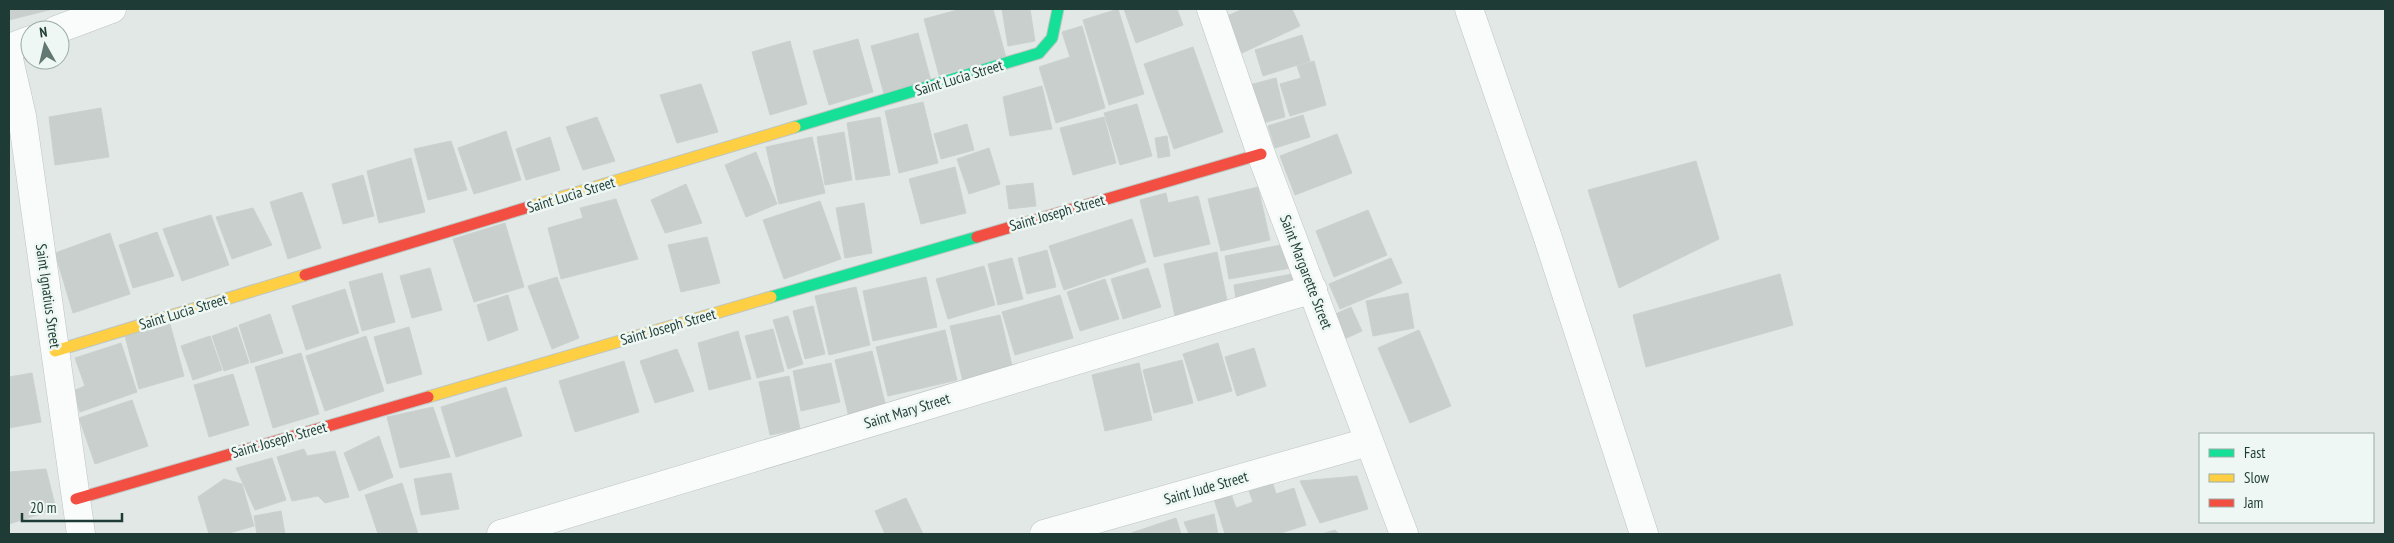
<svg xmlns="http://www.w3.org/2000/svg" width="2394" height="543" font-family="'PT Sans Narrow',sans-serif">
  <rect width="100%" height="100%" fill="#e1e8e5"/>
  <!-- building -->
  <g fill="#c8cfcc" stroke="#cad1ce">
    <polygon points="9,9 53,9 9,20"/>
    <polygon points="961,9 993,9 1006,58 939,75 924,19"/>
    <polygon points="1002,9 1030,9 1035,41 1008,46"/>
    <polygon points="1118,9 1144,94 1109,105 1083,20"/>
    <polygon points="1124,9 1177,9 1183,25 1136,43"/>
    <polygon points="1243,9 1292,9 1300,26 1242,53 1225,17"/>
    <polygon points="1082,26 1105,108 1056,123 1039,67 1070,57 1062,32"/>
    <polygon points="918,33 931,81 884,94 871,46"/>
    <polygon points="1302,35 1310,61 1263,76 1255,50"/>
    <polygon points="858,39 873,92 829,105 813,51"/>
    <polygon points="790,41 807,104 770,115 752,52"/>
    <polygon points="1193,47 1223,132 1174,149 1144,64"/>
    <polygon points="1314,61 1326,105 1290,116 1280,84 1301,78 1297,66"/>
    <polygon points="1276,78 1285,117 1259,124 1249,85"/>
    <polygon points="701,84 718,132 677,143 660,95"/>
    <polygon points="1042,86 1052,129 1010,136 1003,97"/>
    <polygon points="923,102 938,163 899,173 885,111"/>
    <polygon points="1137,104 1152,156 1120,165 1104,113"/>
    <polygon points="101,108 109,157 55,165 49,117"/>
    <polygon points="1303,115 1310,137 1275,148 1268,126"/>
    <polygon points="597,117 615,161 583,170 566,127"/>
    <polygon points="880,117 890,175 856,180 847,123"/>
    <polygon points="1104,117 1116,163 1073,175 1060,128"/>
    <polygon points="967,124 974,150 941,159 934,134"/>
    <polygon points="506,131 521,180 474,194 458,148"/>
    <polygon points="844,132 852,180 825,185 817,137"/>
    <polygon points="1337,134 1352,173 1295,195 1280,156"/>
    <polygon points="1167,136 1170,156 1158,158 1155,138"/>
    <polygon points="550,137 560,170 526,180 516,149"/>
    <polygon points="812,137 825,193 779,204 766,147"/>
    <polygon points="451,141 467,190 428,200 414,149"/>
    <polygon points="989,148 1000,184 969,194 957,159"/>
    <polygon points="756,152 777,204 746,217 725,165"/>
    <polygon points="411,158 425,212 379,223 367,171"/>
    <polygon points="1696,161 1719,239 1619,288 1588,190"/>
    <polygon points="955,167 966,213 921,224 909,179"/>
    <polygon points="363,175 374,216 343,224 332,184"/>
    <polygon points="1033,183 1036,206 1009,209 1006,186"/>
    <polygon points="686,184 702,223 665,233 651,200"/>
    <polygon points="1258,187 1270,240 1221,251 1208,199"/>
    <polygon points="302,192 321,248 288,259 270,202"/>
    <polygon points="1166,193 1168,203 1198,196 1210,244 1154,257 1140,200"/>
    <polygon points="616,199 638,259 561,279 548,228 583,218 580,208"/>
    <polygon points="820,201 841,259 784,279 763,220"/>
    <polygon points="864,203 872,253 845,258 836,208"/>
    <polygon points="253,208 272,245 232,259 216,217"/>
    <polygon points="1368,210 1387,255 1334,277 1316,231"/>
    <polygon points="211,215 229,265 182,281 163,229"/>
    <polygon points="1132,219 1146,262 1064,290 1049,246"/>
    <polygon points="505,223 524,287 474,302 453,239"/>
    <polygon points="157,232 174,276 133,288 119,245"/>
    <polygon points="110,233 130,294 73,313 55,253"/>
    <polygon points="707,237 720,283 681,292 668,245"/>
    <polygon points="1286,244 1291,268 1229,279 1225,256"/>
    <polygon points="1047,250 1056,287 1027,294 1018,258"/>
    <polygon points="1217,252 1229,310 1176,321 1164,264"/>
    <polygon points="1012,258 1023,299 998,305 988,264"/>
    <polygon points="1391,258 1402,283 1340,309 1329,284"/>
    <polygon points="984,266 995,305 948,319 936,279"/>
    <polygon points="430,268 442,310 412,318 400,276"/>
    <polygon points="1148,268 1161,307 1123,319 1111,279"/>
    <polygon points="382,273 395,322 362,331 349,282"/>
    <polygon points="1292,274 1296,290 1237,307 1234,285"/>
    <polygon points="1780,274 1793,325 1646,367 1633,315"/>
    <polygon points="557,277 579,338 552,349 528,286"/>
    <polygon points="926,277 937,327 873,341 863,291"/>
    <polygon points="1105,279 1119,319 1080,331 1067,292"/>
    <polygon points="856,287 870,345 829,355 815,296"/>
    <polygon points="345,289 359,333 306,350 292,306"/>
    <polygon points="1408,293 1414,328 1373,336 1366,301"/>
    <polygon points="508,295 518,330 488,341 477,305"/>
    <polygon points="1060,295 1073,338 1015,355 1002,312"/>
    <polygon points="813,306 825,354 805,359 793,311"/>
    <polygon points="1351,307 1362,331 1342,340 1331,316"/>
    <polygon points="270,314 283,353 251,363 239,325"/>
    <polygon points="1000,315 1014,374 964,386 950,326"/>
    <polygon points="788,316 803,364 788,369 773,320"/>
    <polygon points="170,324 184,376 139,389 125,336"/>
    <polygon points="237,327 249,363 224,371 212,336"/>
    <polygon points="409,327 422,374 387,384 374,337"/>
    <polygon points="773,329 784,371 757,378 745,336"/>
    <polygon points="945,330 957,380 888,396 876,347"/>
    <polygon points="1419,330 1451,406 1410,423 1378,348"/>
    <polygon points="738,331 751,379 709,390 698,343"/>
    <polygon points="210,336 222,370 193,380 181,346"/>
    <polygon points="366,336 384,391 325,411 306,356"/>
    <polygon points="121,343 137,392 80,412 73,391 85,386 75,358"/>
    <polygon points="1218,343 1232,391 1198,401 1183,354"/>
    <polygon points="1254,348 1266,386 1237,396 1225,357"/>
    <polygon points="677,349 694,391 655,403 640,361"/>
    <polygon points="872,351 886,407 849,417 835,360"/>
    <polygon points="301,353 319,414 273,428 255,367"/>
    <polygon points="1182,360 1193,403 1154,413 1143,370"/>
    <polygon points="624,361 639,412 575,432 559,381"/>
    <polygon points="831,363 840,402 801,411 793,371"/>
    <polygon points="1139,363 1152,420 1105,431 1092,375"/>
    <polygon points="32,373 41,422 9,428 9,377"/>
    <polygon points="233,374 249,425 209,437 194,385"/>
    <polygon points="789,376 800,429 770,435 759,382"/>
    <polygon points="506,387 522,436 456,457 441,407"/>
    <polygon points="132,400 148,446 95,464 79,418"/>
    <polygon points="433,407 450,457 400,468 387,417"/>
    <polygon points="379,436 393,477 359,491 344,453"/>
    <polygon points="304,449 307,456 335,451 349,497 325,503 318,496 292,501 277,457"/>
    <polygon points="272,458 286,500 255,510 236,468"/>
    <polygon points="46,469 56,509 9,524 9,472"/>
    <polygon points="451,473 459,509 421,515 414,479"/>
    <polygon points="1357,476 1368,509 1320,523 1300,481"/>
    <polygon points="224,479 242,484 254,526 226,534 209,534 198,497"/>
    <polygon points="1272,481 1276,494 1294,488 1306,525 1278,534 1225,534 1213,496 1230,491 1236,508 1253,502 1248,488"/>
    <polygon points="402,483 418,534 378,534 365,495"/>
    <polygon points="906,498 923,534 885,534 875,511"/>
    <polygon points="281,511 285,534 257,534 254,516"/>
    <polygon points="1214,514 1218,534 1189,534 1184,522"/>
    <polygon points="1176,518 1181,534 1131,534 1131,533"/>
    <polygon points="1335,530 1339,534 1322,534"/>
  </g>
  <g fill="none" stroke-linecap="round" stroke-linejoin="round">
    <!-- street casing -->
    <g stroke="#bec5c2" stroke-width="29">
      <g id="street">
        <polyline points="1211,9 1261,154 1404,534"/>
        <polyline points="1469,9 1547,235 1644,534"/>
        <polyline points="56,30 112,9"/>
        <polyline points="9,48 30,40"/>
        <polyline points="9,59 22,116 81,534"/>
        <polyline points="501,534 1313,289"/>
        <polyline points="1044,534 1368,442"/>
      </g>
    </g>
    <!-- fast casing -->
    <g stroke="#bdc6c3" stroke-width="13">
      <g id="fast">
        <polyline points="795,127 1039,53 1052,38 1058,9"/>
        <polyline points="771,297 977,237"/>
      </g>
    </g>
    <!-- slow casing -->
    <g stroke="#bdc6c3" stroke-width="13">
      <g id="slow">
        <polyline points="532,206 795,127"/>
        <polyline points="55,351 305,275"/>
        <polyline points="428,397 771,297"/>
      </g>
    </g>
    <!-- jam casing -->
    <g stroke="#bdc6c3" stroke-width="13">
      <g id="jam">
        <polyline points="977,237 1261,154"/>
        <polyline points="305,275 532,206"/>
        <polyline points="76,499 428,397"/>
      </g>
    </g>
    <!-- street -->
    <use href="#street" stroke="#fafcfb" stroke-width="28"/>
    <!-- fast -->
    <use href="#fast" stroke="#16e098" stroke-width="11"/>
    <!-- slow -->
    <use href="#slow" stroke="#ffcf43" stroke-width="11"/>
    <!-- jam -->
    <use href="#jam" stroke="#f24e42" stroke-width="11"/>
  </g>
  <g text-anchor="middle" stroke-width="5" stroke-linejoin="round" paint-order="stroke">
    <!-- street labels -->
    <g font-size="15" fill="#1e3c35" stroke="#eef7f3">
      <text transform="translate(959 78) rotate(-17)" y="5">Saint Lucia Street</text>
      <text transform="translate(571 195) rotate(-17)" y="5">Saint Lucia Street</text>
      <text transform="translate(1057 213) rotate(-16)" y="5">Saint Joseph Street</text>
      <text transform="translate(1306 272) rotate(69)" y="5">Saint Margarette Street</text>
      <text transform="translate(48 296) rotate(82)" y="5">Saint Ignatius Street</text>
      <text transform="translate(183 312) rotate(-17)" y="5">Saint Lucia Street</text>
      <text transform="translate(668 327) rotate(-16)" y="5">Saint Joseph Street</text>
      <text transform="translate(907 411) rotate(-17)" y="5">Saint Mary Street</text>
      <text transform="translate(279 440) rotate(-16)" y="5">Saint Joseph Street</text>
      <text transform="translate(1206 488) rotate(-16)" y="5">Saint Jude Street</text>
    </g>
  </g>
  <!-- border -->
  <rect width="2394" height="543" fill="none" stroke="#1e3c35" stroke-width="20"/>
  <!-- legend -->
  <rect x="2199" y="433" width="175" height="90" fill="#eef7f3" stroke="#9baca7"/>
  <rect x="2209" y="449" width="25" height="8" fill="#16e098" stroke="#9baca7"/>
  <text x="2244" y="458" font-size="15" fill="#1e3c35">Fast</text>
  <rect x="2209" y="474" width="25" height="8" fill="#ffcf43" stroke="#9baca7"/>
  <text x="2244" y="483" font-size="15" fill="#1e3c35">Slow</text>
  <rect x="2209" y="499" width="25" height="8" fill="#f24e42" stroke="#9baca7"/>
  <text x="2244" y="508" font-size="15" fill="#1e3c35">Jam</text>
  <!-- north arrow -->
  <g transform="translate(45 45) rotate(352)"><circle r="24" fill="#eef7f3" stroke="#9baca7"/>
  <path d="M0-4L9 19L0 12L-9 19Z" fill="#627873"/>
  <text y="-8" font-size="14" font-weight="bold" text-anchor="middle" fill="#1e3c35">N</text>
  </g>
  <!-- scale -->
  <path d="M22 513v8h100v-8" fill="none" stroke="#1e3c35" stroke-width="2.5"/>
  <text x="30" y="513" font-size="15" fill="#1e3c35" stroke="#eef7f3" stroke-width="4" paint-order="stroke">20 m</text>
</svg>
